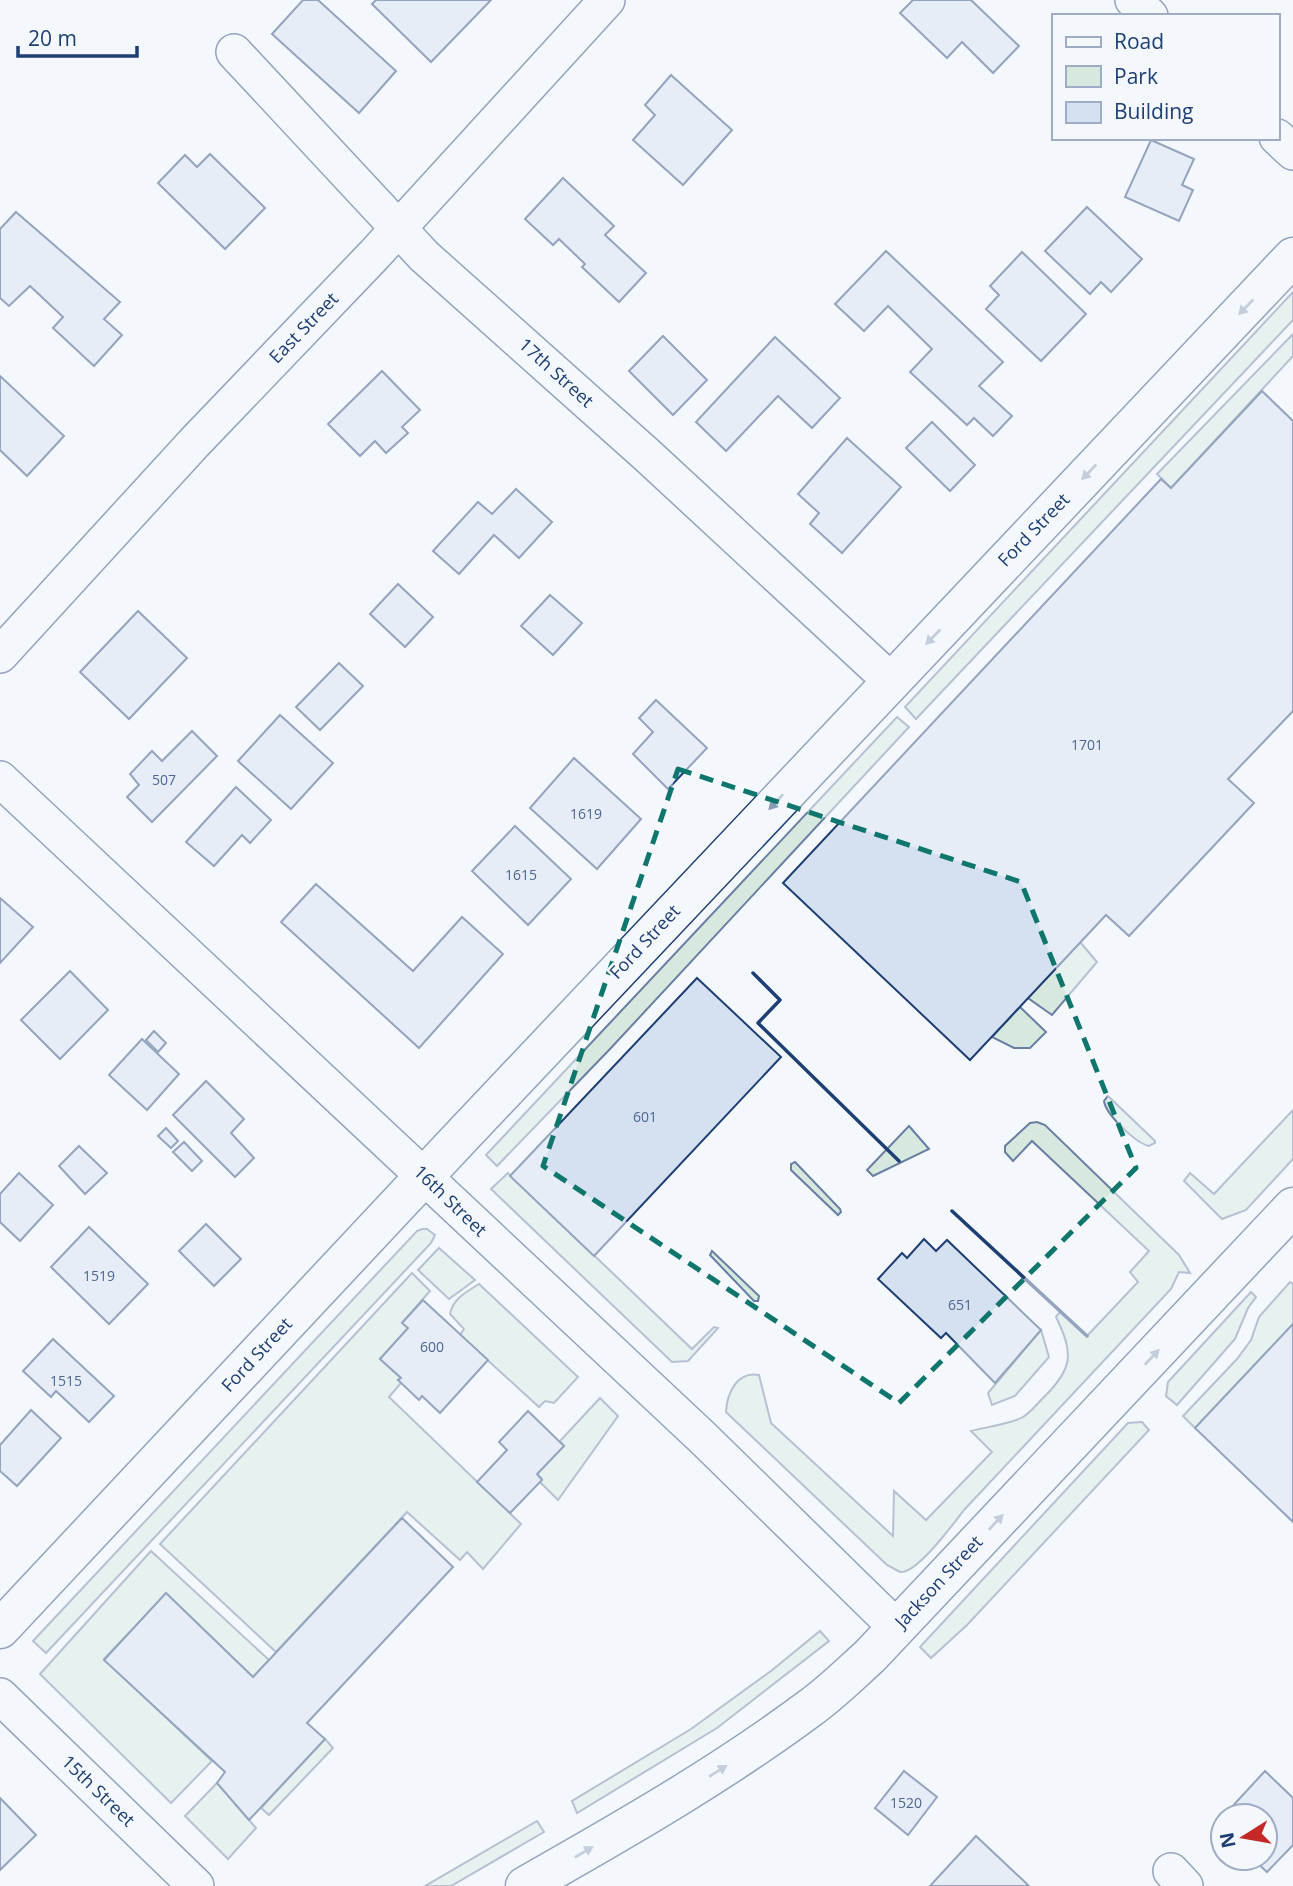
<svg xmlns="http://www.w3.org/2000/svg" width="1293" height="1886" font-family="'Open Sans',sans-serif">
  <rect width="100%" height="100%" fill="#f4f7fb"/>
  <!-- green -->
  <g fill="#d7e8df" stroke="#687fa3" stroke-width="2">
    <polygon points="1293,292 1293,320 916,719 905,707"/>
    <polygon points="1293,334 1293,356 1171,488 1157,474"/>
    <polygon points="897,717 909,727 610,1049 497,1166 486,1155"/>
    <polygon points="1080,942 1097,962 1052,1015 1028,998"/>
    <polygon points="1020,1007 1046,1032 1030,1048 1014,1048 992,1037"/>
    <path d="M1108 1096 1155 1141V1143L1149 1146C1136 1143 1106 1115 1104 1101Z"/>
    <polygon points="1293,1110 1293,1159 1246,1210 1222,1219 1184,1181 1190,1173 1214,1194"/>
    <path d="M1037 1122 1045 1125 1179 1255 1190 1273 1179 1272 1171 1289 964 1510C953 1524 917 1574 900 1572L887 1565 726 1412C727 1393 737 1371 759 1375L771 1423 893 1536 894 1491 926 1520 992 1452 971 1431C985 1427 1011 1424 1023 1417 1030 1413 1037 1404 1043 1398 1073 1369 1074 1354 1056 1317L1060 1312 1087 1336 1138 1282 1130 1272 1149 1251 1032 1141 1013 1161 1005 1152V1146L1030 1123Z"/>
    <polygon points="909,1126 929,1149 873,1176 867,1170"/>
    <polygon points="795,1162 840,1209 841,1212 838,1215 791,1170 791,1164"/>
    <polygon points="508,1173 692,1349 714,1327 718,1328 688,1361 672,1362 491,1189"/>
    <polygon points="422,1229 427,1229 435,1235 431,1243 46,1653 33,1641 417,1231"/>
    <polygon points="439,1248 475,1280 449,1299 418,1270"/>
    <polygon points="712,1251 759,1296 758,1301 754,1301 710,1255"/>
    <polygon points="412,1273 430,1291 402,1323 408,1328 380,1359 401,1378 398,1380 401,1383 389,1397 521,1524 483,1569 467,1552 460,1560 407,1512 276,1652 160,1544"/>
    <polygon points="1290,1282 1293,1284 1293,1324 1195,1428 1183,1416 1237,1359 1251,1340 1259,1317"/>
    <path d="M479 1284 578 1377 554 1403 545 1401 539 1407 460 1335 464 1329 450 1314C453 1298 467 1292 479 1284Z"/>
    <polygon points="1251,1292 1256,1297 1248,1308 1235,1339 1177,1405 1166,1396 1168,1382"/>
    <polygon points="1041,1330 1049,1357 1015,1396 992,1405 988,1393"/>
    <polygon points="600,1398 618,1416 558,1500 540,1482 542,1479 537,1474 564,1446 560,1441"/>
    <polygon points="1142,1422 1149,1430 967,1625 931,1658 920,1647 1128,1423"/>
    <polygon points="151,1551 269,1660 253,1677 166,1594 104,1659 212,1761 171,1803 40,1674"/>
    <polygon points="820,1631 829,1641 717,1728 577,1813 572,1801 691,1729 771,1671"/>
    <polygon points="325,1739 333,1748 269,1815 261,1808"/>
    <polygon points="217,1783 256,1828 228,1859 185,1816"/>
    <polygon points="537,1821 544,1832 451,1886 425,1886"/>
  </g>
  <!-- building -->
  <g fill="#d5e0f0" stroke="#1d3f73" stroke-width="2">
    <polygon points="303,0 318,0 396,71 359,113 272,34"/>
    <polygon points="376,0 491,0 431,62 372,4"/>
    <polygon points="913,0 971,0 1019,46 993,73 962,42 947,58 900,13"/>
    <polygon points="671,75 732,130 683,185 633,140 655,115 645,105"/>
    <polygon points="1151,140 1194,159 1182,185 1193,190 1179,221 1125,197"/>
    <polygon points="210,154 265,208 225,249 158,183 185,155 197,167"/>
    <polygon points="563,178 614,226 605,235 646,273 619,302 582,267 585,264 559,239 553,245 525,219"/>
    <polygon points="1087,207 1142,259 1111,292 1101,282 1090,294 1045,251"/>
    <polygon points="16,212 120,302 104,319 122,335 94,366 53,328 63,317 30,286 9,306 0,298 0,229"/>
    <polygon points="886,251 1003,362 979,386 1012,416 993,436 974,418 967,425 910,372 932,349 888,306 864,331 835,304"/>
    <polygon points="1022,252 1086,314 1041,361 986,309 999,295 990,286"/>
    <polygon points="663,336 707,380 673,415 629,371"/>
    <polygon points="775,337 840,398 812,428 778,396 726,451 696,422"/>
    <polygon points="382,371 420,410 402,427 408,433 386,453 375,441 360,456 328,424"/>
    <polygon points="0,376 64,436 27,476 0,450"/>
    <polygon points="1262,391 1293,421 1293,711 1228,779 1254,803 1129,936 1106,915 970,1060 783,883 1161,479 1171,488"/>
    <polygon points="932,422 975,465 950,491 906,448"/>
    <polygon points="847,438 901,487 842,553 810,524 819,513 798,494"/>
    <polygon points="516,489 552,522 519,558 494,535 459,574 433,551 478,502 492,514"/>
    <polygon points="398,584 433,617 405,647 370,614"/>
    <polygon points="550,595 582,623 553,655 521,626"/>
    <polygon points="138,611 187,658 129,719 80,672"/>
    <polygon points="339,663 363,686 320,730 296,707"/>
    <polygon points="656,700 707,748 668,789 633,754 653,732 639,718"/>
    <polygon points="280,715 333,763 291,809 238,761"/>
    <polygon points="192,731 217,756 152,822 127,797 139,785 130,774 152,751 162,761"/>
    <polygon points="574,758 641,819 597,869 530,808"/>
    <polygon points="236,787 271,820 250,843 242,835 214,866 186,842"/>
    <polygon points="515,826 571,879 528,925 472,871"/>
    <polygon points="316,884 413,971 462,917 503,954 419,1048 281,922"/>
    <polygon points="0,898 33,927 0,963"/>
    <polygon points="70,971 108,1010 60,1059 21,1020"/>
    <polygon points="697,978 781,1057 594,1256 510,1176"/>
    <polygon points="154,1031 166,1043 158,1052 146,1040"/>
    <polygon points="142,1039 179,1074 147,1110 109,1075"/>
    <polygon points="206,1081 244,1119 231,1133 254,1158 235,1177 173,1115"/>
    <polygon points="166,1128 178,1141 171,1148 158,1136"/>
    <polygon points="184,1142 202,1161 192,1171 173,1152"/>
    <polygon points="79,1146 107,1173 85,1194 59,1166"/>
    <polygon points="19,1173 53,1205 20,1241 0,1222 0,1194"/>
    <polygon points="206,1224 241,1259 214,1286 179,1251"/>
    <polygon points="89,1227 148,1284 109,1324 51,1267"/>
    <polygon points="924,1239 936,1251 947,1240 1041,1330 995,1383 946,1333 941,1338 878,1279 902,1253 907,1258"/>
    <polygon points="423,1300 488,1360 440,1413 422,1396 419,1400 398,1380 401,1378 380,1359 408,1328 402,1323"/>
    <polygon points="1293,1324 1293,1522 1195,1428"/>
    <polygon points="53,1339 114,1396 89,1422 56,1391 51,1397 23,1371"/>
    <polygon points="31,1410 61,1438 17,1486 0,1471 0,1445"/>
    <polygon points="528,1411 564,1446 537,1474 542,1480 510,1513 477,1482 507,1450 499,1442"/>
    <polygon points="402,1518 453,1567 307,1723 325,1739 249,1820 217,1783 225,1772 104,1660 166,1593 253,1677"/>
    <polygon points="904,1771 937,1797 908,1835 875,1808"/>
    <polygon points="1265,1771 1293,1798 1293,1845 1267,1872 1252,1858 1265,1858 1265,1816 1223,1816 1223,1831 1216,1824"/>
    <polygon points="0,1798 36,1835 0,1870"/>
    <polygon points="976,1836 1029,1886 930,1886"/>
  </g>
  <g fill="none" stroke-linecap="round" stroke-linejoin="round">
    <!-- street casing -->
    <g stroke="#1d3f73" stroke-width="38">
      <g id="street">
        <polyline points="1133,0 1150,16"/>
        <polyline points="234,52 424,256 647,455 891,681"/>
        <polyline points="1277,137 1293,152"/>
        <polyline points="0,655 194,443 374,255 607,0"/>
        <polyline points="0,779 703,1438 896,1627"/>
        <polyline points="0,1696 196,1886"/>
        <polyline points="1171,1871 1185,1886"/>
      </g>
    </g>
    <!-- secondary casing -->
    <g stroke="#1d3f73" stroke-width="41">
      <g id="secondary">
        <polyline points="0,1629 461,1137 1293,257"/>
        <path d="M525 1886C622 1831 720 1775 810 1708 831 1693 850 1674 870 1656L1293 1207"/>
      </g>
    </g>
    <!-- street -->
    <use href="#street" stroke="#f4f7fb" stroke-width="35"/>
    <!-- secondary -->
    <use href="#secondary" stroke="#f4f7fb" stroke-width="38"/>
    <!-- wall -->
    <g stroke="#1d3f73" stroke-width="3.5">
      <polyline points="753,973 780,1000 758,1023 899,1161"/>
      <polyline points="952,1211 1087,1336"/>
    </g>
  </g>
  <!-- one-way arrows -->
  <defs><path id="oneway-solid" d="M-6-.8H1V-3.2L6.5 0L1 3.2V.8H-6Z" transform="scale(1.75)"/></defs>
  <g fill="#889bb7">
    <use href="#oneway-solid" transform="translate(1246 307) rotate(134)"/>
    <use href="#oneway-solid" transform="translate(1089 472) rotate(134)"/>
    <use href="#oneway-solid" transform="translate(933 637) rotate(134)"/>
    <use href="#oneway-solid" transform="translate(776 802) rotate(133)"/>
    <use href="#oneway-solid" transform="translate(1152 1357) rotate(-47)"/>
    <use href="#oneway-solid" transform="translate(996 1522) rotate(-47)"/>
    <use href="#oneway-solid" transform="translate(718 1771) rotate(-32)"/>
    <use href="#oneway-solid" transform="translate(584 1852) rotate(-30)"/>
  </g>
  <!-- marked area -->
  <path d="M0 0H1293V1886H0ZM678 769 1021 882 1136 1168 899 1403 543 1166Z" fill="#f4f7fb" fill-opacity=".55" fill-rule="evenodd"/>
  <path fill="none" stroke="#0f766e" stroke-width="5" stroke-dasharray="14 9" stroke-linejoin="round" d="M678 769 1021 882 1136 1168 899 1403 543 1166Z"/>
  <g text-anchor="middle" stroke-width="5" stroke-linejoin="round" paint-order="stroke">
    <!-- number labels -->
    <g font-size="14" fill="#4b6792">
      <text x="1087" y="750">1701</text>
      <text x="164" y="785">507</text>
      <text x="586" y="819">1619</text>
      <text x="521" y="880">1615</text>
      <text x="645" y="1122">601</text>
      <text x="99" y="1281">1519</text>
      <text x="960" y="1310">651</text>
      <text x="432" y="1352">600</text>
      <text x="66" y="1386">1515</text>
      <text x="906" y="1808">1520</text>
    </g>
    <!-- street labels -->
    <g font-size="18" fill="#1d3f73" stroke="#f4f7fb">
      <text transform="translate(304 328) rotate(-46)" y="6">East Street</text>
      <text transform="translate(556 373) rotate(42)" y="6">17th Street</text>
      <text transform="translate(1034 530) rotate(-46)" y="6">Ford Street</text>
      <text transform="translate(645 942) rotate(-47)" y="6">Ford Street</text>
      <text transform="translate(450 1201) rotate(44)" y="6">16th Street</text>
      <text transform="translate(257 1355) rotate(-47)" y="6">Ford Street</text>
      <text transform="translate(939 1582) rotate(-47)" y="6">Jackson Street</text>
      <text transform="translate(98 1791) rotate(44)" y="6">15th Street</text>
    </g>
  </g>
  <!-- legend -->
  <rect x="1052" y="14" width="228" height="126" fill="#f4f7fb" stroke="#9eadc5" stroke-width="2"/>
  <rect x="1066" y="37" width="35" height="10" fill="#f4f7fb" stroke="#9eadc5" stroke-width="2"/>
  <text x="1114" y="49" font-size="21" fill="#1d3f73">Road</text>
  <rect x="1066" y="66" width="35" height="21" fill="#d7e8df" stroke="#9eadc5" stroke-width="2"/>
  <text x="1114" y="84" font-size="21" fill="#1d3f73">Park</text>
  <rect x="1066" y="102" width="35" height="21" fill="#d5e0f0" stroke="#9eadc5" stroke-width="2"/>
  <text x="1114" y="119" font-size="21" fill="#1d3f73">Building</text>
  <!-- north arrow -->
  <g transform="translate(1244 1837) rotate(259)"><circle r="33" fill="#f4f7fb" stroke="#9eadc5" stroke-width="2"/>
  <path d="M0-5L12 26L0 18L-12 26Z" fill="#c62828"/>
  <text y="-10" font-size="19" font-weight="bold" text-anchor="middle" fill="#1d3f73">N</text>
  </g>
  <!-- scale -->
  <path d="M18 46v10h119v-10" fill="none" stroke="#1d3f73" stroke-width="3.5"/>
  <text x="28" y="46" font-size="21" fill="#1d3f73" stroke="#f4f7fb" stroke-width="5" paint-order="stroke">20 m</text>
</svg>
